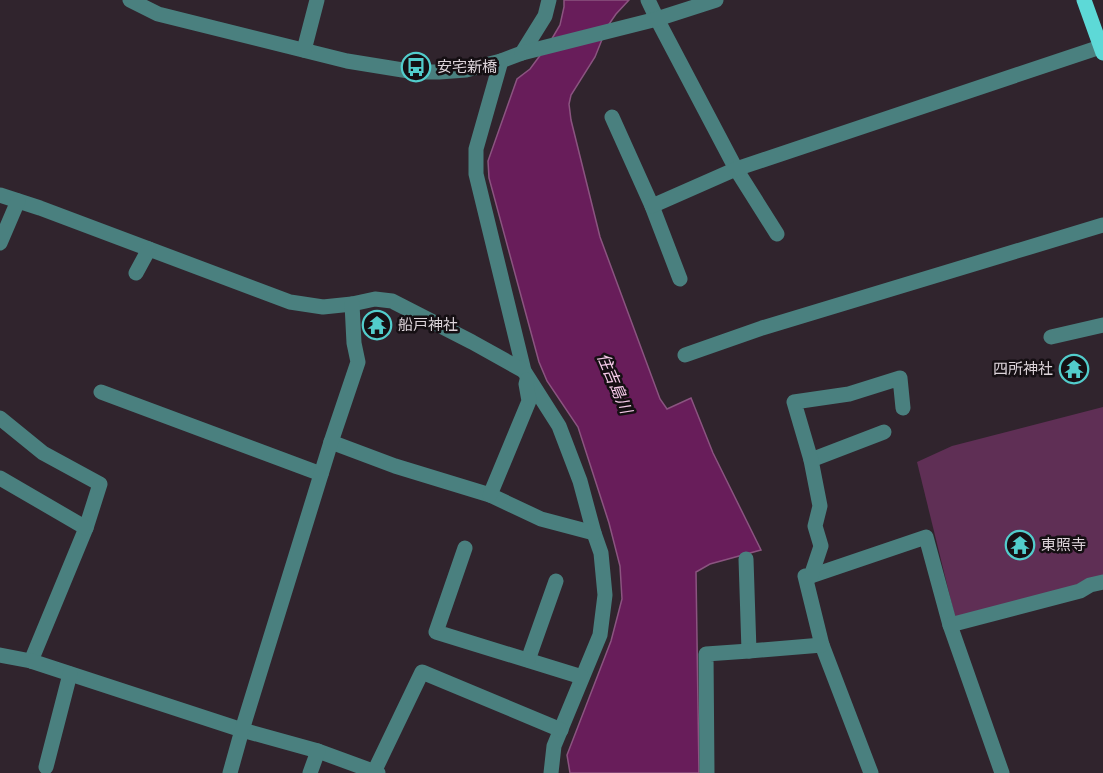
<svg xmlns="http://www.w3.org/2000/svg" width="1103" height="773" font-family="'Public Sans','Noto Sans JP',sans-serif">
  <rect width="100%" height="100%" fill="#30242d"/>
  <!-- green -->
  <polygon fill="#5f2f55" points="1103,407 1103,576 1070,588 955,617 917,462 952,446"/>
  <!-- water -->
  <polygon fill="#681d5a" stroke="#8b5480" stroke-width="1.5" points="564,0 629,0 616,14 607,27 595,57 571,95 569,104 571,120 600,237 660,399 667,409 691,398 713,453 761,550 710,564 696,572 699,773 570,773 567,755 611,641 622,599 620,566 609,523 578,427 547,381 539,362 489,178 488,161 517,79 530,69 550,42 560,25 564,7"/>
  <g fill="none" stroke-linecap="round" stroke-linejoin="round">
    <!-- minor -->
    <g stroke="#4a807f" stroke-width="15">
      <polyline points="130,0 158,14 347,61 415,72 439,72 466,70 501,61"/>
      <polyline points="549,0 545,16 522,53 501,61 476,149 476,174 524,371 559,426 580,481 594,533 601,553 605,595 600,635 554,746 551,773"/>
      <polyline points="648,0 657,19 736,169 777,234"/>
      <polyline points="304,50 317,0"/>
      <polyline points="522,53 657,19 716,0"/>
      <polyline points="612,117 652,206 680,279"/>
      <polyline points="0,195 40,208 290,302 323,307 352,304 375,299 392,301 472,342 524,371"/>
      <polyline points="652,206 736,169 1103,46"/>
      <polyline points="0,243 18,201"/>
      <polyline points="136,273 149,249"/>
      <polyline points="1051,337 1103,325"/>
      <polyline points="685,355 762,328 1103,225"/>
      <polyline points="101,392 321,474"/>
      <polyline points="0,418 43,453 100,484 86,528 31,661"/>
      <polyline points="331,442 395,466 490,495 541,519 594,533"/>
      <polyline points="811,460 884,432"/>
      <polyline points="0,478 86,528"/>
      <polyline points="490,495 529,401 526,384 527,380"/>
      <polyline points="465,548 436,632 582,677"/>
      <polyline points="746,559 749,651"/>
      <polyline points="811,576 926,537 950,625 1002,773"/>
      <polyline points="950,625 1080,591 1090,585 1103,582"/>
      <polyline points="822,645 871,773"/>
      <polyline points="0,655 31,661 242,730 318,751 378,773"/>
      <polyline points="528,660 556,581"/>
      <polyline points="46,767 70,674"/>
      <polyline points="374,772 422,672 561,730"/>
      <polyline points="230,773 242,730 331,442 358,362 354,343 352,304"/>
      <polyline points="310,773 318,751"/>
      <polyline points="707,773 706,654 749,651 822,645 805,576 811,576 821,546 815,526 820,506 811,460 794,402 849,394 900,378 903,408"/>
    </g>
    <!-- major -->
    <polyline stroke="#5dd9d7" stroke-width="15" points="1084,0 1103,53"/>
  </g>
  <!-- icons -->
  <defs>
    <g id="bus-ring" transform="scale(1.5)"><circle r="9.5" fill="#150f13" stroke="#52cdcc" stroke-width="1.5"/><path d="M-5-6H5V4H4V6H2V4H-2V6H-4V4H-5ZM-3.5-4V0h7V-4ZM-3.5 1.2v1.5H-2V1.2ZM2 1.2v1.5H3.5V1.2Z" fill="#52cdcc"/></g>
    <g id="temple-ring" transform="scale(1.5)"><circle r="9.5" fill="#150f13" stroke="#52cdcc" stroke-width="1.5"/><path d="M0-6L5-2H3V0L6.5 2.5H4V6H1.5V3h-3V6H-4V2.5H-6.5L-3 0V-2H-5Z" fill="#52cdcc"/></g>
  </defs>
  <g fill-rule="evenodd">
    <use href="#bus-ring" x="416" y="67"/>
    <use href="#temple-ring" x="377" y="325"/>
    <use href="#temple-ring" x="1074" y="369"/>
    <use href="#temple-ring" x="1020" y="545"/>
  </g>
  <g text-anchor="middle" stroke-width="5" stroke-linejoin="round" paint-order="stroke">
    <!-- poi labels -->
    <g font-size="15" fill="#ddd4da" stroke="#150f13" text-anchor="start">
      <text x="437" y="72">安宅新橋</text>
      <text x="398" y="330">船戸神社</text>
      <text x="1053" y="374" text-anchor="end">四所神社</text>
      <text x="1041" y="550">東照寺</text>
    </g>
    <!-- water labels -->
    <g font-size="16" font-style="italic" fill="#f5cae9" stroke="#150f13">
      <text transform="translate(615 383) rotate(67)" y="6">住吉島川</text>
    </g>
  </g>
</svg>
